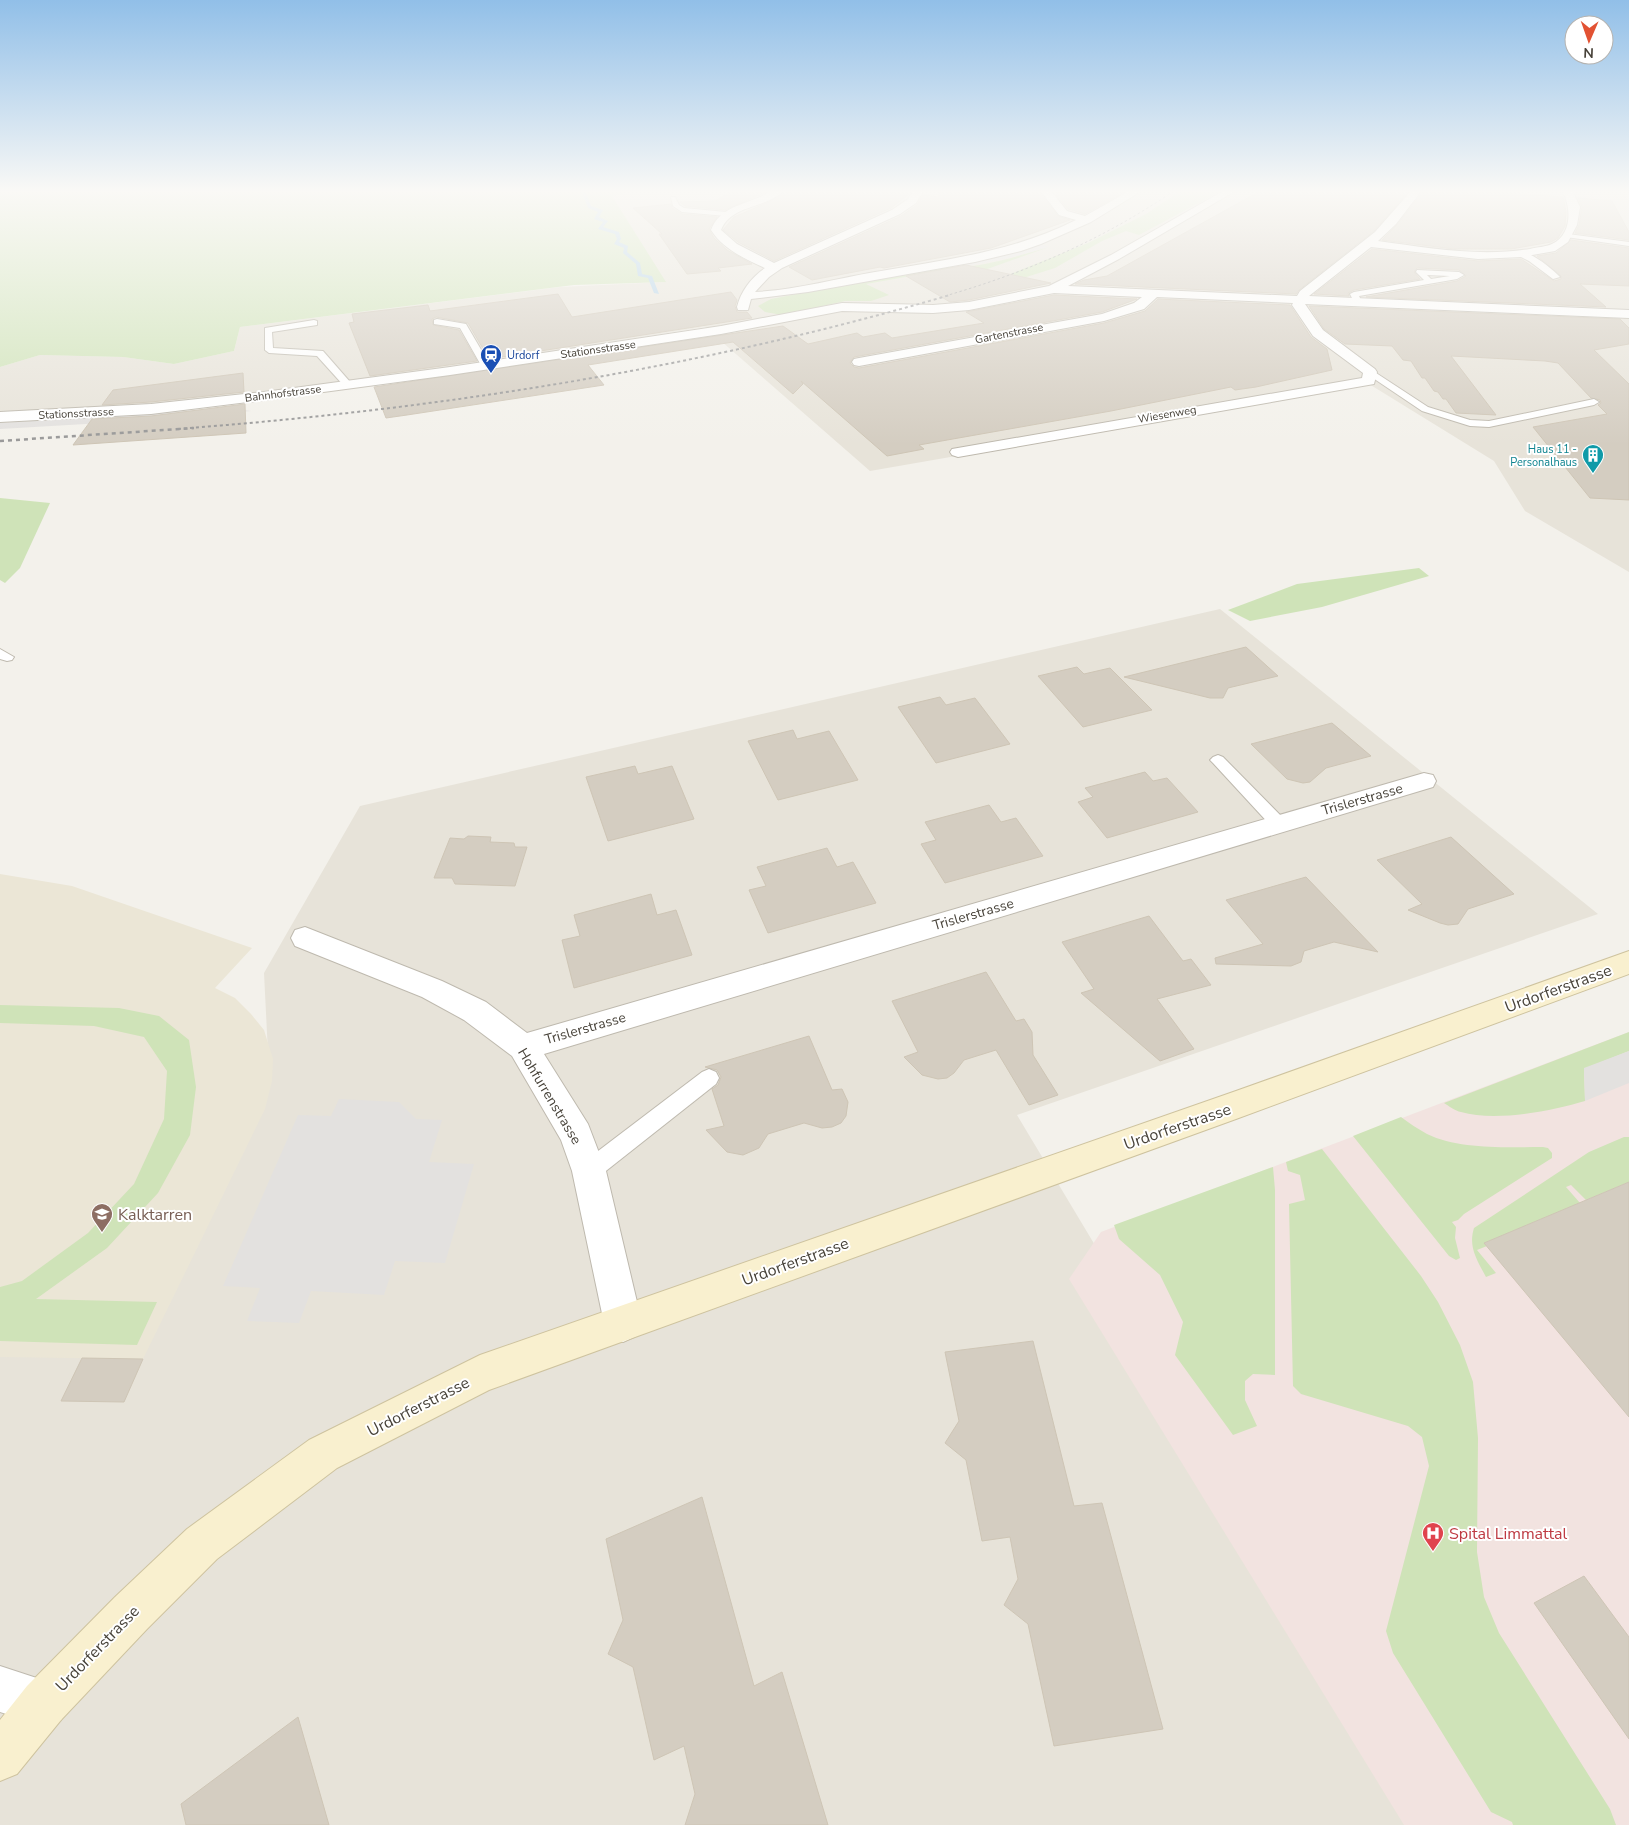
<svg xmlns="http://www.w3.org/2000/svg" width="1629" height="1825" font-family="'Nunito Sans',sans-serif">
  <rect width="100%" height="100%" fill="#f3f1eb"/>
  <!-- residential -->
  <g fill="#e7e3d9">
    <polygon points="636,190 1629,190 1629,572 1525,511 1494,461 1369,384 870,471 705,327 436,369 164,404 0,412 0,367 40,355 123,357 174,364 234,351 240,327 560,287 665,282 612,196"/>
    <polygon points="1220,609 1598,914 1017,1115 1344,1661 1446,1825 0,1825 0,1353 269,1073 264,973 360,806"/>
  </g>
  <!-- education -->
  <polygon fill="#ebe6d6" points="0,874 72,886 252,948 215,988 235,998 251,1014 264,1030 273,1059 272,1081 265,1109 143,1359 0,1357"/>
  <!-- medical -->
  <polygon fill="#f2e3e0" points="1629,1032 1629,1825 1404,1825 1069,1279 1101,1232"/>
  <!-- green -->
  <g fill="#cfe3b8">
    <polygon points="0,190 636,190 612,196 666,282 574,285 240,327 234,351 174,364 123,357 40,355 0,367"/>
    <polygon points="1182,190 1223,190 1139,235 1126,231 1102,241 1055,268 1010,282 978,287 1088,243 1146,214"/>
    <path d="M1049 247 965 277 939 271 866 284 889 295 871 301H845L782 315 765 312 758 306 771 299 942 266C971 272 1020 255 1049 247Z"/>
    <polygon points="0,498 50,503 20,568 5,583 0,580"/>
    <polygon points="1419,568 1429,576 1322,607 1250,621 1228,610 1297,584"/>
    <polygon points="0,1005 119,1008 159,1016 189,1040 196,1087 190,1135 158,1193 107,1248 36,1299 157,1302 137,1345 0,1341 0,1287 22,1281 88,1233 134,1184 164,1119 167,1071 144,1037 94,1026 0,1023"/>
    <path d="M1629 1032V1051L1584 1069 1585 1101C1552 1111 1495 1122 1461 1112 1455 1111 1449 1106 1444 1103Z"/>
    <path d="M1401 1117C1409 1123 1418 1129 1427 1134 1460 1150 1507 1147 1543 1147L1548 1148 1552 1153V1158L1464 1214 1458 1220 1452 1222 1456 1227 1455 1238 1460 1258 1456 1260 1449 1256 1353 1136Z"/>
    <path d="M1624 1137H1629V1182L1586 1200 1571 1185 1566 1187 1580 1203 1485 1243 1487 1246 1477 1250 1496 1273 1486 1277C1477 1260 1468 1247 1474 1228L1589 1152Z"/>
    <polygon points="1322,1149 1421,1276 1438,1302 1460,1345 1473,1382 1478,1438 1477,1552 1484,1597 1499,1633 1610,1809 1616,1825 1513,1825 1512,1822 1491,1812 1393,1653 1386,1631 1429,1466 1422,1437 1408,1426 1301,1394 1293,1386 1289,1204 1305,1200 1300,1175 1288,1171 1286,1162"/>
    <polygon points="1273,1167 1275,1190 1275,1375 1253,1374 1245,1381 1245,1400 1257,1426 1233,1435 1175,1355 1183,1322 1160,1275 1119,1239 1114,1225"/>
  </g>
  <!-- parking -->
  <g fill="#e3e1df">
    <polygon points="1035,242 1049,247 1009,258 954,268 945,264"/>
    <polygon points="228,408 251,411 137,421 0,429 0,423"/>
    <polygon points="1629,1051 1629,1083 1585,1101 1584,1068"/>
    <polygon points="339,1099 399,1102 416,1119 442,1120 429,1162 474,1164 445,1263 395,1261 384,1295 311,1291 299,1323 247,1321 260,1288 223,1286 298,1115 331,1116"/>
  </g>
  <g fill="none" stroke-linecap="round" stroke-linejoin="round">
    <!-- stream -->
    <polygon fill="#aed0e9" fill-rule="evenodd" points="581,190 585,190 591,206 603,210 599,217 608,221 603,227 619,232 621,239 619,242 628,246 627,252 640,263 642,274 652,276 659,294 654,293 648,278 638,276 636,264 623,253 624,248 614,244 617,239 615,234 598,229 603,222 594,219 598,212 588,208"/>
  </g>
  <!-- building -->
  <g fill="#d4cdc1" stroke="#cec5b5">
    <polygon points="734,190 770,190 725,210 685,206 680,202 715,201"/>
    <polygon points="786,190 866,190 909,194 891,208 774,261 738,242 723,230 734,217 769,202"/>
    <polygon points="942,190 1038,190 1058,216 1070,220 991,248 884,268 880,267 812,280 789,267 901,216 917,205 923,195 938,197"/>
    <polygon points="1052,190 1128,190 1085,214 1068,209"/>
    <polygon points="1262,190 1410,190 1374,231 1299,290 1296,294 1075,284 1084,280 1107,276"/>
    <polygon points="1424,190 1463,190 1563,197 1566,212 1565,226 1558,238 1551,242 1511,249 1454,249 1382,240 1397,225"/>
    <polygon points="1578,198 1612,201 1629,232 1629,240 1575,233 1579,225 1582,207"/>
    <polygon points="671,204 672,208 682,214 717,217 709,229 714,238 727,250 752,264 718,268 721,271 687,274 659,234 662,234 633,208"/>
    <polygon points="1571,240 1629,248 1629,286 1580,284 1606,307 1366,297 1457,281 1466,276 1459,270 1417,268 1414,272 1420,279 1354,290 1348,293 1349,296 1314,294 1372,249 1478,261 1521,259 1554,281 1561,279 1561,276 1537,256 1556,253"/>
    <polygon points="966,265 1051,283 969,300 950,302 906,276"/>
    <polygon points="731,292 737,300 735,306 737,312 747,312 752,318 489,359 468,323 436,317 432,319 433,325 459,330 477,361 370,376 349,323 354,322 352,314 428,305 430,311 558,294 572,317"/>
    <polygon points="1054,295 1137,299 1102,312 854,357 850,363 854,367 859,368 1104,323 1145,311 1158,299 1290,305 1311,337 1327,349 1332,370 1256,387 1235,390 1231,387 1111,411 919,445 924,449 887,456 801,381 803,384 793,394 733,342 588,365 604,385 407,415 386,418 374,387 783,326 808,344 857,333 863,337 885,333 892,338 984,323 966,312"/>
    <polygon points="1309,306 1620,319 1629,328 1629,344 1594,350 1629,384 1629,500 1590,498 1533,427 1607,414 1598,405 1601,403 1600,400 1591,398 1558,363 1545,361 1451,356 1496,415 1456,413 1446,399 1443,399 1438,392 1434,391 1425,378 1422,378 1411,361 1403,360 1392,346 1345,344 1324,329"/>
    <polygon points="243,373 244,392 151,402 102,405 113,390"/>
    <polygon points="245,404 246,433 73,445 92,419 151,416"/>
    <polygon points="1246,647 1278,676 1228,688 1223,698 1210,698 1124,677"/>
    <polygon points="1077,667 1084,674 1110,668 1152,710 1083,727 1038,676"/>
    <polygon points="940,697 946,705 975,698 1010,744 936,763 898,707"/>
    <polygon points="1332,723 1371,756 1326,768 1310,782 1303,783 1287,779 1251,744"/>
    <polygon points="793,730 797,739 829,731 858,780 778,800 748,741"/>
    <polygon points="635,766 638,774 672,766 694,819 608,841 586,777"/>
    <polygon points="1145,772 1153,781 1167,778 1198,812 1107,838 1078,802 1093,797 1085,788"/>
    <polygon points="989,805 1001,822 1016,818 1043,856 945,883 921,844 936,840 925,822"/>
    <polygon points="468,836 491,837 490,842 514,843 515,847 527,847 515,886 455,884 452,878 434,878 450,838 464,839"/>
    <polygon points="1451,837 1514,894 1468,909 1458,924 1448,925 1440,923 1408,910 1422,904 1377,860"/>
    <polygon points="827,848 837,867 853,862 876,903 768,933 749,890 766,886 757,867"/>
    <polygon points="1306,877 1378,952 1334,942 1304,951 1301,962 1291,966 1216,964 1215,958 1263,944 1226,900"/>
    <polygon points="651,894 657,915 676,910 692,955 574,988 562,940 580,936 574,915"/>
    <polygon points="1149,916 1183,961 1191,959 1211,985 1157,999 1194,1049 1160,1061 1081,993 1094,989 1062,942"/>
    <polygon points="986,972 1016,1021 1024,1019 1032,1032 1033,1055 1058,1095 1029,1105 996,1050 964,1060 954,1073 947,1078 938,1079 922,1075 904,1057 918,1052 892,1001"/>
    <polygon points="809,1036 832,1090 842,1089 848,1102 846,1116 841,1123 832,1127 822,1128 804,1123 768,1134 759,1148 743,1155 727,1152 706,1130 724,1126 712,1089 718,1085 721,1077 717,1070 705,1067"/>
    <polygon points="1629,1182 1629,1417 1484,1243"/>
    <polygon points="1033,1341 1074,1506 1102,1503 1163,1729 1054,1746 1028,1624 1004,1605 1018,1579 1010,1537 982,1541 966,1460 945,1443 959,1421 945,1352"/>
    <polygon points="82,1358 143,1359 124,1402 61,1401"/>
    <polygon points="702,1497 754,1686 782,1672 828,1825 685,1825 695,1794 684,1746 654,1760 633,1667 608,1654 623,1620 606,1539"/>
    <polygon points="1584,1576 1629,1637 1629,1739 1534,1603"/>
    <polygon points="298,1717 329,1825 186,1825 181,1804"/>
  </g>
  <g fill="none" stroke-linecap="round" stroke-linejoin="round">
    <!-- lane casing -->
    <g stroke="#beb9ae" stroke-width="2">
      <g id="lane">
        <polygon points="671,197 675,197 679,205 684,208 726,212 729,214 726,216 682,212 673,206"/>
        <polygon points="1568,234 1629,242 1629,246 1566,237 1564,236"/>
        <path d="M1517 251C1531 251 1551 268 1560 277L1553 279 1529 261 1517 255Z"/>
        <path d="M1417 270 1459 272 1464 275 1457 279 1359 296 1362 302 1358 304H1355L1350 294 1354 292 1424 280 1416 272ZM1427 275 1450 276 1431 279Z"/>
        <polygon points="437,319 466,324 490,365 488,367 482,367 460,328 434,324 434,320"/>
        <polygon points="314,320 317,321 317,325 272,332 273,348 323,351 351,383 351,387 345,387 317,356 269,353 265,350 265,328"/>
        <polygon points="1370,369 1428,407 1470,420 1489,421 1594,399 1599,402 1594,405 1489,427 1470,426 1422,411 1367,374 1365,372"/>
        <polygon points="0,649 14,657 12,660 7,661 0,659"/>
        <polygon points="1218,755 1223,757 1285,820 1287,824 1285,828 1279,830 1273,828 1213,763 1210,760 1213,757"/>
        <polygon points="709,1069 716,1072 719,1078 716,1084 597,1178 589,1181 581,1178 578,1171 581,1164 702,1072"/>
      </g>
    </g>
    <!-- street casing -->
    <g stroke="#beb9ae" stroke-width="2">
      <g id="street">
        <path d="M773 190H784C767 209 731 204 721 230L737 244 774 263 892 210 908 199 914 190H924L916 203 900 214 782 268 769 277 755 292C795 290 835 279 875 272 944 260 1013 252 1076 220L1059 215 1040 190H1050L1067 211 1085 216 1131 190H1143L1091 222 1041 244 1021 251 975 262 808 292 751 299 748 310H738L737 307C741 291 751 278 765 268 745 259 723 249 711 230 721 203 751 205 773 190Z"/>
        <path d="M1225 190H1237L1119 259 1068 286 1297 296 1300 291 1375 232 1412 190H1422L1396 224 1378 241C1428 248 1479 257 1530 249 1537 247 1546 247 1552 244 1573 234 1571 206 1562 190H1572L1580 207 1577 225 1568 242 1555 251 1521 257 1478 259 1371 247 1309 296 1629 310V318L1305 304 1323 330 1375 369 1377 372 1374 384 958 457 952 455 950 452 952 449 1362 378 1363 373 1313 336 1292 305 1293 303 1157 297 1144 309 1104 321 859 366 854 365 852 362 854 359 859 358 1102 314 1134 303 1142 297 1054 293 969 310 933 313 842 311 721 334 450 375 264 400 151 414 0 422V412L151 404 264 392 450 367 721 326 842 303 933 305 969 302 1049 286 1111 255Z"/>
        <polygon points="1424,773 1433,775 1436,781 1433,787 544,1054 588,1124 606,1171 642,1323 636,1336 623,1342 610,1336 604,1323 572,1171 561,1140 512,1056 464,1020 422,997 295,946 291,938 295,930 305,927 442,981 486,1002 527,1033"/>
        <polygon points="0,1666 61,1686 67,1703 61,1720 44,1726 0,1712"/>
      </g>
    </g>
    <!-- secondary casing -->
    <g stroke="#cec39f" stroke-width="2">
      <polygon id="secondary" points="1629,951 1629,974 1236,1119 489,1390 337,1468 217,1559 147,1629 61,1720 17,1774 0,1781 0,1720 27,1686 115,1597 187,1529 309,1440 480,1355 1236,1091"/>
    </g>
    <!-- lane -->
    <use href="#lane" fill="#fff" fill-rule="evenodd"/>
    <!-- street -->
    <use href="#street" fill="#fff" fill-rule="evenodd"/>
    <!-- secondary -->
    <use href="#secondary" fill="#f9f0cf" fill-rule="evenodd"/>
    <!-- rail-far2 -->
    <path stroke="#989898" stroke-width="1" stroke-dasharray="2.5 2.5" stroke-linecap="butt" d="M945 296C1028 272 1104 239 1175 190"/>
    <!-- rail-far1 -->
    <path stroke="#989898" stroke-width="2" stroke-dasharray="3 3" stroke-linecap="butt" d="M178 429C439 409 698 369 950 295"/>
    <!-- rail -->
    <polyline stroke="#989898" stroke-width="2.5" stroke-dasharray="4 4" stroke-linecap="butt" points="0,441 194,428"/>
  </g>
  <!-- sky -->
  <linearGradient id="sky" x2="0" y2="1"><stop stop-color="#91bfe8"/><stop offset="0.43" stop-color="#faf9f6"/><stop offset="1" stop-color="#faf9f6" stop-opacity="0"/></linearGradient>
  <rect width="1629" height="445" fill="url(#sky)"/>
  <!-- icons -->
  <defs>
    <g id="station-pin" transform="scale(1.125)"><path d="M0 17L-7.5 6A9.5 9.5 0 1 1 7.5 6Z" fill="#1a4fb4" stroke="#fff"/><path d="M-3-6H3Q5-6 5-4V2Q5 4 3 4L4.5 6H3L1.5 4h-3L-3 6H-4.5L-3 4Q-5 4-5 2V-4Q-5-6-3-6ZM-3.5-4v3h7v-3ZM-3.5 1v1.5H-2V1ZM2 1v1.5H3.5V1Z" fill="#fff"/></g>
    <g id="building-pin" transform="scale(1.125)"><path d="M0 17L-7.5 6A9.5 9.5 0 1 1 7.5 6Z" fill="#0f9aa8" stroke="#fff"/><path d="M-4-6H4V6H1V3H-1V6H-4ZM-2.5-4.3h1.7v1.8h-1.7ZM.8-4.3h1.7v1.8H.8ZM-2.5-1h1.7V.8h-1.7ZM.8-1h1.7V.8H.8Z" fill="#fff"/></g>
    <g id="school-pin" transform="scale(1.125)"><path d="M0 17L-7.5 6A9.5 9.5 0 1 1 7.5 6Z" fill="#8d6e63" stroke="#fff"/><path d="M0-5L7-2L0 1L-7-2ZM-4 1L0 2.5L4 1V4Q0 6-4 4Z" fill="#fff"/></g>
    <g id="hospital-pin" transform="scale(1.125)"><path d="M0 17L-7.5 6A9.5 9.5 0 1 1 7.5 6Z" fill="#e0444e" stroke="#fff"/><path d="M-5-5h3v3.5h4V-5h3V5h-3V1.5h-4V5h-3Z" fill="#fff"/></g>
  </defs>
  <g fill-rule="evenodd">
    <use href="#station-pin" x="491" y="355"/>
    <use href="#building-pin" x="1593" y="455"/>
    <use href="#school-pin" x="102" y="1214"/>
    <use href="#hospital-pin" x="1433" y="1533"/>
  </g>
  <g text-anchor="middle" stroke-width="4" stroke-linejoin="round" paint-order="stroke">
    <!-- far-street labels -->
    <g font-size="11" fill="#474239" stroke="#fff">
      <text transform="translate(1009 333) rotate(-11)" y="4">Gartenstrasse</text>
      <text transform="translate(598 349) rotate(-8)" y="4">Stationsstrasse</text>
      <text transform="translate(283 393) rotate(-7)" y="4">Bahnhofstrasse</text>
      <text transform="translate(76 413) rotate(-3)" y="4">Stationsstrasse</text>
      <text transform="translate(1167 414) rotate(-10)" y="4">Wiesenweg</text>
    </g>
    <!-- far-transit labels -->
    <g font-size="11" fill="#164399" stroke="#fff" text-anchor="start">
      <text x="507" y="359">Urdorf</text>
    </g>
    <!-- far-culture labels -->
    <g font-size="11" fill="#0d838f" stroke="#fff" text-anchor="end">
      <text x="1577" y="453">Haus 11 -<tspan x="1577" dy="13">Personalhaus</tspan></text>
    </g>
    <!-- street labels -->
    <g font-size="14" fill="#474239" stroke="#fff">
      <text transform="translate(1362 799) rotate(-16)" y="5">Trislerstrasse</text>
      <text transform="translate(973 914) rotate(-16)" y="5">Trislerstrasse</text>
      <text transform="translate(585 1028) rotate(-16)" y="5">Trislerstrasse</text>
      <text transform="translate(550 1096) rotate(59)" y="5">Hohfurrenstrasse</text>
    </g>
    <!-- near-street labels -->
    <g font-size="16" fill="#474239" stroke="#fff">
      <text transform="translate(1558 988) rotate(-20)" y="6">Urdorferstrasse</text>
      <text transform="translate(1177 1126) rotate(-19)" y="6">Urdorferstrasse</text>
      <text transform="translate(795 1261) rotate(-20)" y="6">Urdorferstrasse</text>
      <text transform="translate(418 1406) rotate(-27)" y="6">Urdorferstrasse</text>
      <text transform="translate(97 1648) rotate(-46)" y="6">Urdorferstrasse</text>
    </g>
    <!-- near-education labels -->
    <g font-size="16" fill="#785e54" stroke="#fff" text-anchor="start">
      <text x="118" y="1220">Kalktarren</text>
    </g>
    <!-- near-health labels -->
    <g font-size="16" fill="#be3a42" stroke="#fff" text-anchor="start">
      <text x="1449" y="1539">Spital Limmattal</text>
    </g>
  </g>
  <!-- north arrow -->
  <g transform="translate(1589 40) rotate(182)"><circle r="24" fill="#ffffff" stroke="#b5b3b0"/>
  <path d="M0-4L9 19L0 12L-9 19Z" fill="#e25233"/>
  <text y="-8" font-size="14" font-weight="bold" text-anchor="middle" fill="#474239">N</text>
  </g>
</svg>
